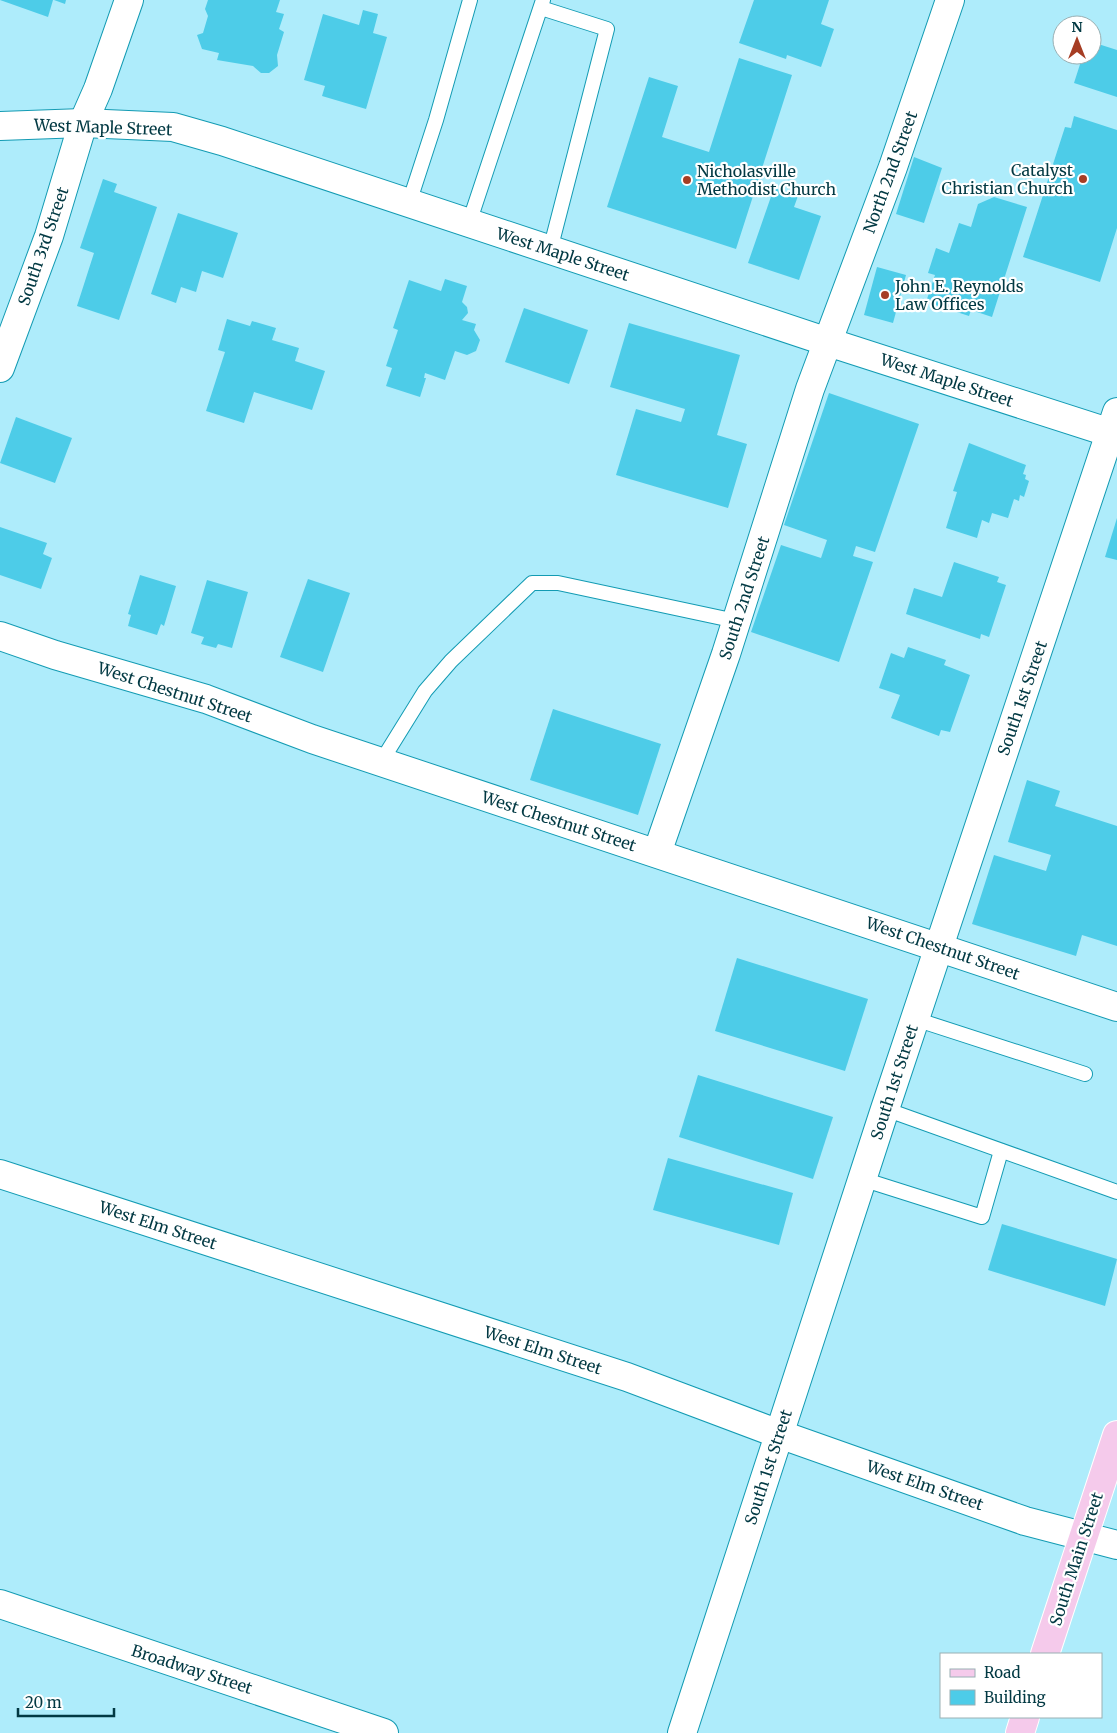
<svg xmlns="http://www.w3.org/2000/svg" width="1117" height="1733" font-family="Merriweather,serif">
  <rect width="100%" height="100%" fill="#aeecfb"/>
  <!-- building -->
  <g fill="#4dcce8">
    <polygon points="0,0 53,0 48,17"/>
    <polygon points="54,0 66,0 65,4"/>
    <polygon points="208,0 280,0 276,12 284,14 279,29 284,32 277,55 278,66 269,73 261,73 253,66 217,60 219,53 202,49 197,35 203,33 208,16 205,9"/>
    <polygon points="754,0 829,0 821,24 834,29 821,67 787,55 786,59 739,43"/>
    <polygon points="363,10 378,14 373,33 387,37 366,109 322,96 325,86 304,80 323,14 359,25"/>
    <polygon points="1092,42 1117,50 1117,97 1074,83 1083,55 1092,55"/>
    <polygon points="739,58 792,75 736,249 607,207 649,77 678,86 662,137 709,152"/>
    <polygon points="1074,116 1117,130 1117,228 1100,282 1023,257 1065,127 1071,128"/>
    <polygon points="914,157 942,168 924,223 896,214"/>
    <polygon points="103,179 117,184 114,192 157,207 119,320 77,306 94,253 80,248"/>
    <polygon points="774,188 798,196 794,207 821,216 799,280 748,263"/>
    <polygon points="994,197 1027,207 992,317 971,310 969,316 926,302 935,275 928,273 936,248 949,253 959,223 971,227 978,204"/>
    <polygon points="178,213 238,233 223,278 202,271 196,292 181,287 176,303 151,294"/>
    <polygon points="877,267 906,275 893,323 864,315"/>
    <polygon points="445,279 467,286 462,302 467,307 468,313 462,320 476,324 474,330 480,340 476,351 467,355 455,351 445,380 425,373 424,378 426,378 420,397 386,386 392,368 386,366 398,330 393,328 409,280 441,291"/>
    <polygon points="524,308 588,330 569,384 505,362"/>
    <polygon points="227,319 250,326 252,321 276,328 272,340 299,348 295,361 325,371 312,410 254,392 244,423 206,411 225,352 218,350"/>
    <polygon points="629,323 740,355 717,435 747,444 728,508 616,475 636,409 681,422 685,409 610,387"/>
    <polygon points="829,393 919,424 875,552 856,546 853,556 873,562 839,662 751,632 781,545 821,558 827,540 784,525"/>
    <polygon points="16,417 72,438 55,483 0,463"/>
    <polygon points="969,443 1026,465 1023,474 1026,475 1025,479 1029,481 1024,497 1020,495 1019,501 1014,499 1008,518 992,513 989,523 982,520 977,538 946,528 957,492 953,491"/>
    <polygon points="1117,518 1117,560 1105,557"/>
    <polygon points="0,527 47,543 43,554 52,558 41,589 0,575"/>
    <polygon points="954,562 999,577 997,582 1006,585 989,637 981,634 980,639 906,614 914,588 942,597"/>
    <polygon points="140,575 176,586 164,626 161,624 157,635 128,626 131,615 128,614"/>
    <polygon points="308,579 350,593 323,672 280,657"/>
    <polygon points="207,580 248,592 232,648 218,644 216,648 201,644 204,637 191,633"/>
    <polygon points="908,647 946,660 944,665 970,675 950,732 941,730 939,736 891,718 900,695 879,688 891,653 904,658"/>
    <polygon points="553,709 661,744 638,815 530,780"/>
    <polygon points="1027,780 1060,791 1055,806 1117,826 1117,946 1082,935 1076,956 972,924 994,855 1046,871 1051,855 1008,842"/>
    <polygon points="737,958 868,999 845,1071 715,1031"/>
    <polygon points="698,1075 833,1117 813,1179 679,1137"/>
    <polygon points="668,1158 793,1193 779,1245 653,1210"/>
    <polygon points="1002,1224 1117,1259 1105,1306 988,1270"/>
  </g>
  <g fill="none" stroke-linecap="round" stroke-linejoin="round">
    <!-- lane casing -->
    <g stroke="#139bb3" stroke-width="16">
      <g id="lane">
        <polyline points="541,8 607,29 550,250"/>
        <polyline points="409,203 436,120 470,0"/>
        <polyline points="469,223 543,0"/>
        <polyline points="381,762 425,691 451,661 532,583 558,583 736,621"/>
        <polyline points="915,1019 1085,1074"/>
        <polyline points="885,1109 1117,1192"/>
        <polyline points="862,1179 982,1217 1001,1151"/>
      </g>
    </g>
    <!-- street casing -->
    <g stroke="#139bb3" stroke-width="30">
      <g id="street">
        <polyline points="0,368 49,236 83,123"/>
        <polyline points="0,636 55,655 206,699 312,739 1117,1007"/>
        <polyline points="657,853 726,654 810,389 893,167 950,0"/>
        <polyline points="0,1174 627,1377 779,1434 1025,1521 1117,1545"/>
        <polyline points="0,1604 384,1733"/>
        <polyline points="682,1733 885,1109 1117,412"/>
      </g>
    </g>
    <!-- secondary casing -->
    <g stroke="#139bb3" stroke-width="30">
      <g id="secondary">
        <polyline points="83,123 98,89 129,0"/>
        <polyline points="0,126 83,123 173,127 222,141 828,342 1117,435"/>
      </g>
    </g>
    <!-- primary casing -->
    <g stroke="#fff" stroke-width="30">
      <g id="primary">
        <polyline points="1045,1654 1117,1435"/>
        <polyline points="1020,1733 1025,1717"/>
      </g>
    </g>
    <!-- lane -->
    <use href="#lane" stroke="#fff" stroke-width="14"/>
    <!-- street -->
    <use href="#street" stroke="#fff" stroke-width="28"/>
    <!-- secondary -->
    <use href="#secondary" stroke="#fff" stroke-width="28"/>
    <!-- primary -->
    <use href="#primary" stroke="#f5caeb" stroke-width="28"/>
  </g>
  <!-- markers -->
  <g fill="#a63d24" stroke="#fff" stroke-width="2">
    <circle cx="1083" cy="179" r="5"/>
    <circle cx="687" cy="180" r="5"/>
    <circle cx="885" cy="295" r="5"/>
  </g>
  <g text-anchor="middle" stroke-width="4.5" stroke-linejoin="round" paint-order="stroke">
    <!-- street labels -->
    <g font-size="16" fill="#023943" stroke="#fff">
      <text transform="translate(103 127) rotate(2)" y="6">West Maple Street</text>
      <text transform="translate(890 172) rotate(-70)" y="6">North 2nd Street</text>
      <text transform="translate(43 246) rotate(-71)" y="6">South 3rd Street</text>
      <text transform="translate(563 254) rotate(18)" y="6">West Maple Street</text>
      <text transform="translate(947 380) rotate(18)" y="6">West Maple Street</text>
      <text transform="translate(744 598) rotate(-72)" y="6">South 2nd Street</text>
      <text transform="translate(175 692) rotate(18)" y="6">West Chestnut Street</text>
      <text transform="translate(1022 698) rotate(-71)" y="6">South 1st Street</text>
      <text transform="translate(559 821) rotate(18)" y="6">West Chestnut Street</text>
      <text transform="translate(943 948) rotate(19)" y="6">West Chestnut Street</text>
      <text transform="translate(894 1082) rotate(-72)" y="6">South 1st Street</text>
      <text transform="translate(158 1225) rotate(18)" y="6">West Elm Street</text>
      <text transform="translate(543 1350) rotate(18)" y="6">West Elm Street</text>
      <text transform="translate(768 1467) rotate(-72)" y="6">South 1st Street</text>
      <text transform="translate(925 1485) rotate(19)" y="6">West Elm Street</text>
      <text transform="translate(1076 1559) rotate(-72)" y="6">South Main Street</text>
      <text transform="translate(192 1669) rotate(18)" y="6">Broadway Street</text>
    </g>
    <!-- poi labels -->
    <g font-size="16" fill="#023943" stroke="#fff" text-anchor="start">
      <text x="1073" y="176" text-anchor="end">Catalyst<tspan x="1073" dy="18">Christian Church</tspan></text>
      <text x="697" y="177">Nicholasville<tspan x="697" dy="18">Methodist Church</tspan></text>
      <text x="895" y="292">John E. Reynolds<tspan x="895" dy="18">Law Offices</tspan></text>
    </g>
  </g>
  <!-- legend -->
  <rect x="940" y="1653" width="162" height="65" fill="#ffffff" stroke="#9ab0b4"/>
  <rect x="950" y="1669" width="25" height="8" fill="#f5caeb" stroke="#9ab0b4"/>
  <text x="984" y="1678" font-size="15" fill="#023943">Road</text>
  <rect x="950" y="1690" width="25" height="15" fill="#4dcce8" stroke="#9ab0b4"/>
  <text x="984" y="1703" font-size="15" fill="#023943">Building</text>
  <!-- north arrow -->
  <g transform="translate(1077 40)"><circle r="24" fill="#ffffff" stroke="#9ab0b4"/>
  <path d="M0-4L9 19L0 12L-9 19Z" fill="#a63d24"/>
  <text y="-8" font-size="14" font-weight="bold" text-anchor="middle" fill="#023943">N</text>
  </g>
  <!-- scale -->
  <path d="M18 1708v8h96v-8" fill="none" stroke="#023943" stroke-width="2.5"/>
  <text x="25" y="1708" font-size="15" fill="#023943" stroke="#ffffff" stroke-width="4" paint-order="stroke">20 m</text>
</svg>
